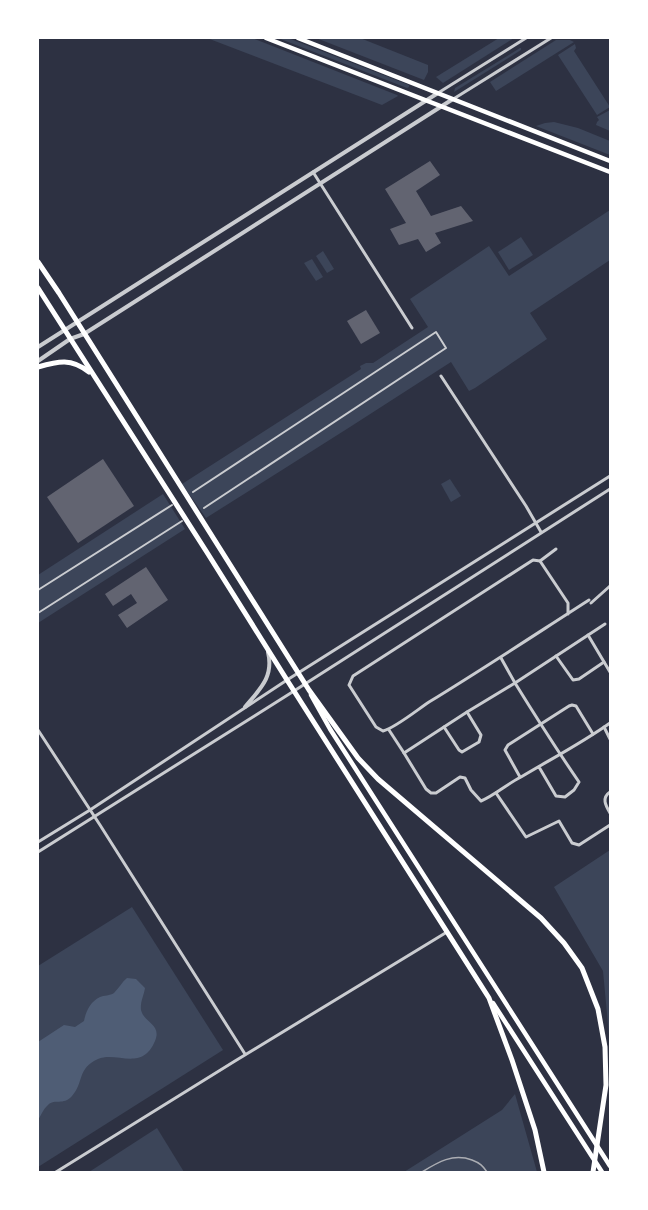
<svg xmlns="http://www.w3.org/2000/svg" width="648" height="1210" font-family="Helvetica,sans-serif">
  <rect width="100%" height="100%" fill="#2d3142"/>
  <!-- green -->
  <g fill="#3c4559">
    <polygon points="207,38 252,38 397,95 398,96 382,105"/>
    <polygon points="278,38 288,38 409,85 409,87 407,88"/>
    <polygon points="316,38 360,38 428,65 428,72 424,80"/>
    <polygon points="499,38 514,38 443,83 436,77"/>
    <polygon points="556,40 570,40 574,42 496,91 490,82"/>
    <polygon points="575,44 576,48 574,51 610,107 597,115 558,55"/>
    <polygon points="520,48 521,48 521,50 454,92 455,88"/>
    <polygon points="610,110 610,131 596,125 597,122 599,120 597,117"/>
    <polygon points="554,122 578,128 610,141 610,155 536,126 545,123"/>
    <polygon points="610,210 610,260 530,313 547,339 475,388 469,391 451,362 350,427 206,518 182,484 361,369 360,366 366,363 373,363 428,327 410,299 489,246 509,276"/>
    <polygon points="521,237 533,255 509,270 498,252"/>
    <polygon points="323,251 334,269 327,273 316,256"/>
    <polygon points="312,259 323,277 316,281 304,263"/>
    <polygon points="450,479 461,496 451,502 441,484"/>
    <polygon points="163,494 185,529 38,623 38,575"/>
    <polygon points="610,850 610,1046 603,971 554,887"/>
    <polygon points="132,907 223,1050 38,1167 38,966"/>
    <polygon points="515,1094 537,1172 404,1172 502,1110"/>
    <polygon points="157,1128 184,1172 89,1172"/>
  </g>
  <!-- water -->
  <path fill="#4f5d75" d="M127 978 136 979 145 988C144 995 140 1002 141 1010 144 1023 162 1024 155 1041 142 1072 117 1051 98 1059 77 1068 84 1083 72 1096 63 1106 55 1098 48 1105 43 1109 41 1116 38 1120V1042L64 1025 75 1027 84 1021C86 1011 90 1002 100 997 104 995 110 996 114 993 119 988 122 982 127 978Z"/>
  <!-- building -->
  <g fill="#626471">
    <polygon points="430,161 440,175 416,191 431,216 461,206 473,221 435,233 441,243 426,252 418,239 399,245 390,229 406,223 385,189"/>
    <polygon points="366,310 380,333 361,344 347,321"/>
    <polygon points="103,459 134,506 78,543 47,497"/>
    <polygon points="146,567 168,600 127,628 118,615 137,603 131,594 113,606 105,594"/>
  </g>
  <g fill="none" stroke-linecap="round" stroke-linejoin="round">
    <!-- pedestrian -->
    <g stroke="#caccd0" stroke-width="2">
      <polyline points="193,492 436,332 446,348 204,508"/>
      <polyline points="38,590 172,505"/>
      <polyline points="38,613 182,521"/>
    </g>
    <!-- minor -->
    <g stroke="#caccd0" stroke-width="3">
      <polyline points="438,93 526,38"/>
      <polyline points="455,98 551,38"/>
      <polyline points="313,172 412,328"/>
      <polyline points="441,376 526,506 541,532"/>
      <polyline points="540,561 556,549"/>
      <polyline points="591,603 610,586"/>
      <path d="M568 614V603L540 561 533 560 353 676 349 685 376 727 383 731C395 728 417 710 429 702 483 669 536 634 589 600"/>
      <polyline points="588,635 610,672"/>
      <polyline points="556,656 573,680 579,679 604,662"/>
      <polyline points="501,658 515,683 605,624"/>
      <polyline points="444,727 459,750 462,752 479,742 481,735 467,712"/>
      <polyline points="604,727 610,739"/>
      <polyline points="38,730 100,825 245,1054"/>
      <polyline points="389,730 404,753"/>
      <path d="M539 767 556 796 565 797 574 790 579 782C557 750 536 717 515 683L467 712 404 753 426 789 431 793H436L460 777 465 778 471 790 481 801C495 795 507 784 521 777 551 759 582 743 610 723"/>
      <polyline points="520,777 505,750 508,745 569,706 572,705 576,706 593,734"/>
      <path d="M610 792C601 798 606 806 610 813"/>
      <polyline points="496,793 526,837 559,821 572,843 579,845 610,825"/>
      <polyline points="38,842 90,810 287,680 610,476"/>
      <polyline points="38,852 294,691 610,489"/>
      <polyline points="56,1172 235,1061 447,932"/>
    </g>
    <!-- tertiary -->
    <g stroke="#caccd0" stroke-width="4">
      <polyline points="38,347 438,93"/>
      <polyline points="38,361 70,339 84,334 453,99"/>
      <path d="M245 707C260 689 274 677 268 652"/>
    </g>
    <!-- secondary -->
    <g stroke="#fff" stroke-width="4.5">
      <polyline points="266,38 610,172"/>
      <polyline points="298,38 610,161"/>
    </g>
    <!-- primary -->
    <g stroke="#fff" stroke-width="4.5">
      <polyline points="311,695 330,729 610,1166"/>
      <polyline points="493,1003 602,1172"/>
    </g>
    <!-- trunk -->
    <g stroke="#fff" stroke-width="5">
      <polyline points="38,262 59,293 309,690 358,758 378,779 541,918 564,943 582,968 598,1009 605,1047 606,1085 593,1172"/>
      <polyline points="38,288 208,554 287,680 489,998 512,1060 535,1130 544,1172"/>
      <path d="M38 367C59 361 71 358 89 372"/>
    </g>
    <!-- rail -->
    <path stroke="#abadb3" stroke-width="1.5" d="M422 1172C438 1162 453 1153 472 1160 480 1163 483 1166 487 1172"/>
  </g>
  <!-- border -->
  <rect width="648" height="1210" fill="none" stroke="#ffffff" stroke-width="78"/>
</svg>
